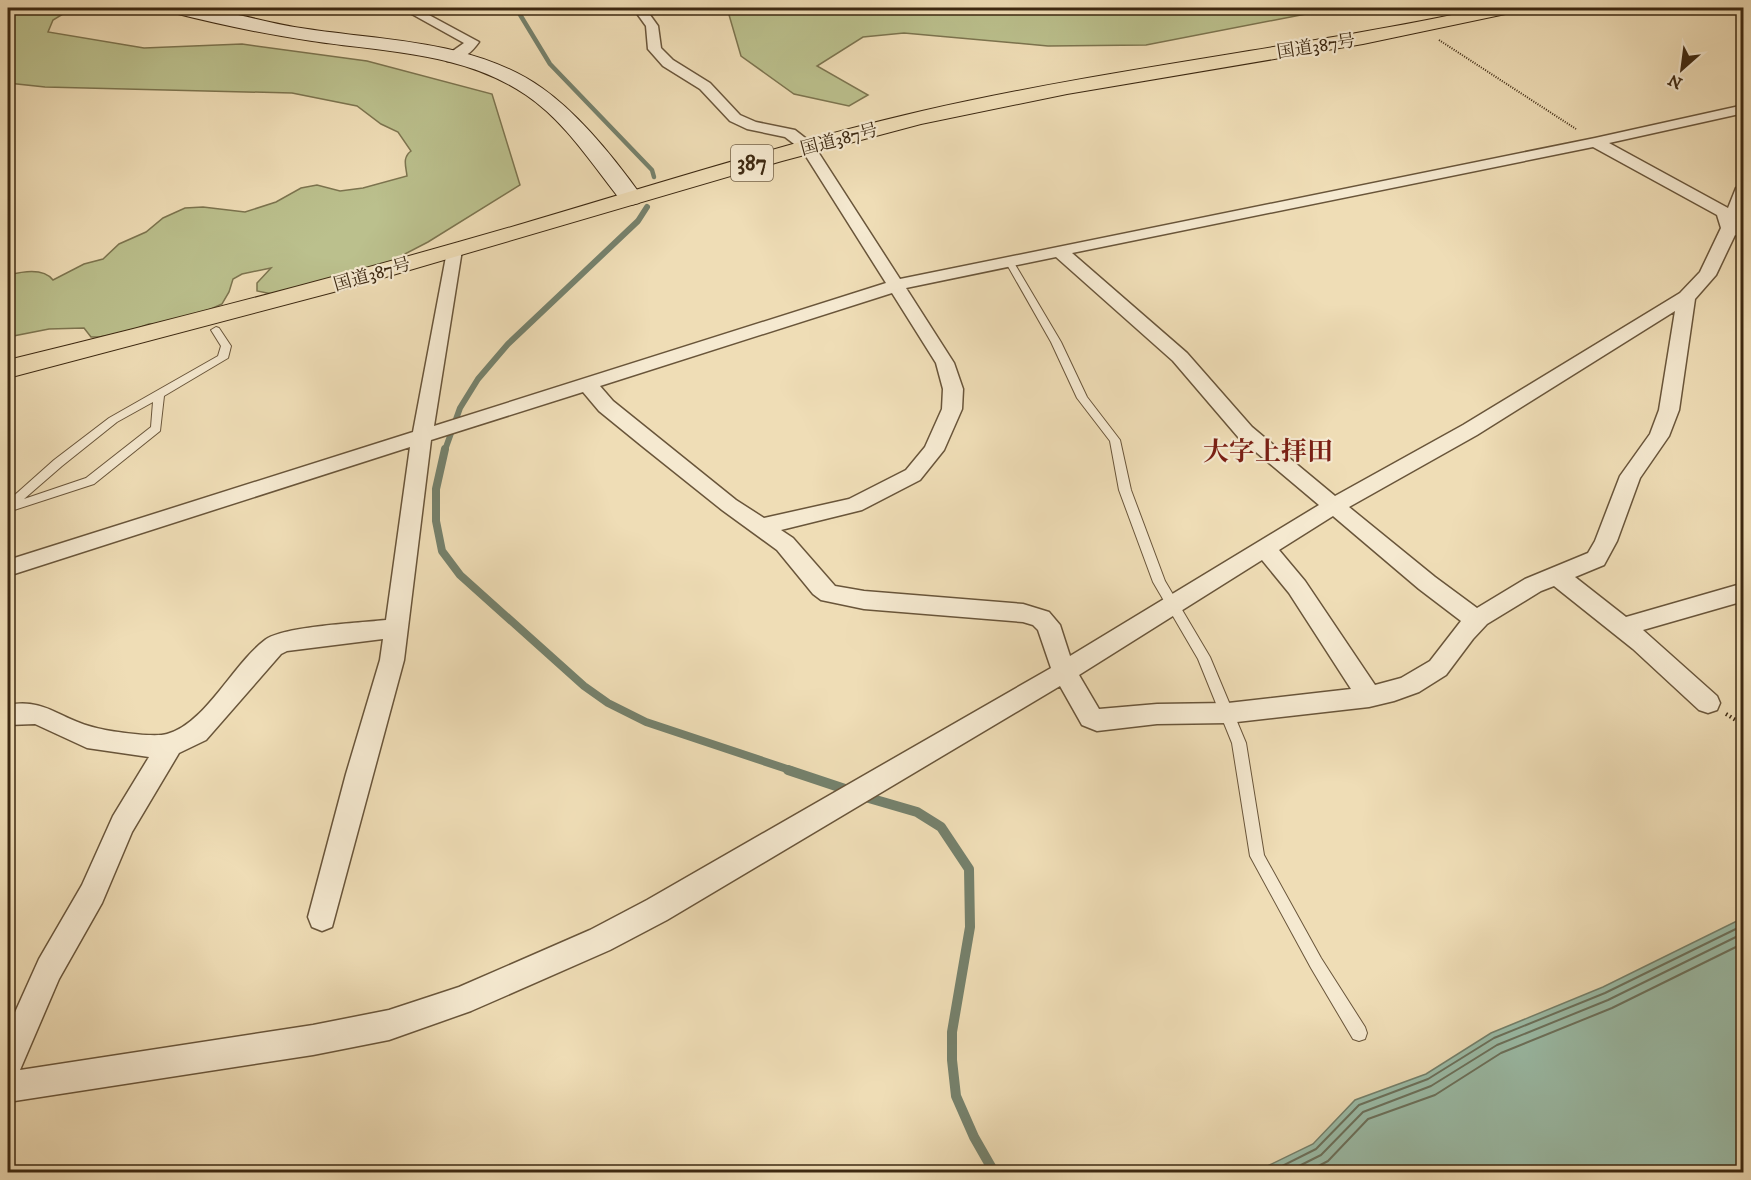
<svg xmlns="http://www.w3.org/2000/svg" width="1751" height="1180" font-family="'IM FELL DW Pica','Noto Serif JP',serif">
  <rect width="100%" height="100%" fill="#efddb6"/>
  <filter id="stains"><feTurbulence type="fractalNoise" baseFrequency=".00333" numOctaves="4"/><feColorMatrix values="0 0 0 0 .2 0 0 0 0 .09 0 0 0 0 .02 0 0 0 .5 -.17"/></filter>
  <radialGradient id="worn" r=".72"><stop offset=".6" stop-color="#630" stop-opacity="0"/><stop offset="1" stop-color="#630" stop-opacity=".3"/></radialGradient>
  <!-- green -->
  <g fill="#bbc08d" stroke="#7c744f" stroke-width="1.5">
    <path d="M8 8H73L53 20 48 32 144 48 242 44 367 61 492 94 520 185 428 242 376 269 359 270 272 294 257 291V283L271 268 242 274 233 279 229 292 222 304 204 312 160 324H149L127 332 99 337H91L84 328 49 329 8 337V275C21 272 43 267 53 280L84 264 103 259 119 244 146 232 163 218 185 208 203 207 245 212 276 202 301 188 317 185 340 191 363 188 407 176C406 166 402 158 411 151L398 132 381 124 357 106 292 93 45 87 8 83Z"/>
    <polygon points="727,8 1337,8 1146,45 1048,46 904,33 863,37 817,66 868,95 849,106 794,94 741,56"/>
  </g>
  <!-- water -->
  <polygon fill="#9bbda9" stroke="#75816c" stroke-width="1.5" points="1743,918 1743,1172 1255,1172 1313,1144 1355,1100 1426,1074 1491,1033 1603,987"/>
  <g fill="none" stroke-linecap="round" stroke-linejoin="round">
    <!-- shore -->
    <g stroke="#6c725d" stroke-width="2">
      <polyline points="1270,1172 1316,1149 1359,1105 1428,1079 1494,1038 1605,993 1744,925"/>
      <polyline points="1287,1172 1321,1155 1363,1112 1431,1086 1497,1045 1608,1000 1744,933"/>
      <polyline points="1307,1172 1328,1161 1368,1119 1435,1095 1501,1053 1612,1008 1744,943"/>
    </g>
    <!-- stream-far3 -->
    <polyline stroke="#75816c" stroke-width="4.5" points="516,8 550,64 652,170 654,177"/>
    <!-- stream-far2 -->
    <polyline stroke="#75816c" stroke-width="6" points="445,450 460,408 478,379 508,344 638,221 647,207"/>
    <!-- stream-far1 -->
    <polyline stroke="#75816c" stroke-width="8" points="445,449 436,489 436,521 442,551 460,575 584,686 608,703 646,722 793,771"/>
    <!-- stream -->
    <g stroke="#75816c" stroke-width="10">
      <polyline points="788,770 851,791"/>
      <polyline points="862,796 917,812 941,827 969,869 970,927 952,1032 952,1060 956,1096 974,1137 994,1172"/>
    </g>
    <!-- lane casing -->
    <g stroke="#69553a" stroke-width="2">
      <g id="lane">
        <polygon points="1009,258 1013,261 1061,342 1087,397 1120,440 1131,490 1165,581 1210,657 1246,743 1264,855 1321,958 1365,1027 1367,1033 1365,1039 1359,1041 1353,1039 1311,968 1250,856 1232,743 1198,659 1153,582 1119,490 1110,441 1077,398 1051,342 1005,261"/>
        <path d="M216 327 219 328 231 346 228 358 164 396 160 431 94 484 8 512V501L54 460 109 418 218 356 221 346 211 330ZM153 402 151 427 86 478 24 499 62 466 117 422Z"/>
      </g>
    </g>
    <!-- street casing -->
    <g stroke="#69553a" stroke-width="3">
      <g id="street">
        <path d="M401 8H416L479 42C472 52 460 63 447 61L445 58 447 55 464 43Z"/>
        <path d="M633 8H645L658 26 661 48 673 60 710 83 740 115 756 122 795 130 813 144 900 279 1595 138 1744 105V113L1609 143 1728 208 1736 188 1744 183V211L1739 225 1744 227V238L1735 235 1716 275 1695 299 1679 410 1669 436 1640 478 1617 541 1604 565 1575 577 1626 617 1744 583V601L1643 630 1717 696 1720 703 1717 710 1708 713 1699 710 1633 649 1554 586 1541 591 1487 624 1473 639 1446 675 1419 692 1394 701 1369 707 1228 723 1157 724 1097 731 1082 725 1060 686 667 920 610 950 471 1011 389 1040 313 1055 8 1102V1028L39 959 82 885 113 816 149 757 87 748 35 724 8 725V705C43 698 58 717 89 726 104 731 153 738 167 734 205 724 233 664 265 640 283 626 360 623 386 620L410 447 8 576V560L413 432 448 246H460L462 250 434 426 886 283 802 150 785 137 747 129 730 121 700 89 663 66 648 49 646 26ZM1593 147 1717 215 1721 228 1700 272 1680 293 1463 425 1335 496 1252 427 1187 353 1072 253ZM1056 257 1173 361 1238 437 1319 505 1070 656 1060 625 1049 612 1023 604 864 591 835 586 793 538 781 530 862 510 920 480 944 450 962 409 963 389 954 363 906 288ZM892 293 936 363 943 389 942 409 925 447 906 470 849 499 764 518 736 500 613 401 600 386ZM1675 311 1659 410 1650 434 1620 476 1595 541 1588 553 1525 579 1477 608 1435 577 1349 507 1477 435ZM583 392 599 411 642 446 722 510 777 550 813 594 821 600 864 609 1023 622 1033 625 1038 630 1051 668 647 900 590 930 459 987 389 1010 313 1025 20 1070 59 979 102 903 132 832 179 753 206 740 281 654 287 651 383 639 380 660 346 774 308 917 312 927 322 931 332 927 404 660 431 440ZM1333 516 1419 589 1461 621 1430 661 1401 678 1375 685 1305 581 1279 550ZM1262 560 1289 593 1351 689 1228 703 1157 704 1099 709 1079 675Z"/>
      </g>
    </g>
    <!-- secondary casing -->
    <g stroke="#3c2811" stroke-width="2">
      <path id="secondary" d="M167 8C208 3 259 22 301 28 381 41 472 39 542 88 579 114 616 160 643 198L639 203 631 205 623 203C593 166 566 122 526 95 463 52 385 52 312 41 264 34 217 24 170 12Z"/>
    </g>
    <!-- highway casing -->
    <g stroke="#3c2811" stroke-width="2">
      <path id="highway" d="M1486 8H1518L1515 12 1363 44 1067 94 921 124 782 161 345 289 8 378V360C181 318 353 273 525 223 657 184 788 142 922 111 1109 68 1299 48 1486 8Z"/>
    </g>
    <!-- path-far1 -->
    <polyline stroke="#3c2811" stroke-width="2" stroke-dasharray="1 1.5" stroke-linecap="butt" points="1439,40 1576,129"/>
    <!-- path -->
    <polyline stroke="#3c2811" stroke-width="4" stroke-dasharray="1.5 3" stroke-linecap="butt" points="1726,714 1744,725"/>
    <!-- lane -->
    <use href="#lane" fill="#f5e9d0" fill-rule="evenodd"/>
    <!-- street -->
    <use href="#street" fill="#f5e9d0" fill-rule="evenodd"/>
    <!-- secondary -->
    <use href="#secondary" fill="#f5e9d0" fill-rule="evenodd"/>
    <!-- highway -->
    <use href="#highway" fill="#efddb6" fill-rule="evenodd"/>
  </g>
  <g text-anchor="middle" stroke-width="4.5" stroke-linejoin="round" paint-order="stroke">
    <!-- far-street labels -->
    <g font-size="18" fill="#3c2811" stroke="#f5e9d0">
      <text transform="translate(1316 46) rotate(-9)" y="6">国道387号</text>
      <text transform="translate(839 139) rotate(-15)" y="6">国道387号</text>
      <text transform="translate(372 274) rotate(-16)" y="6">国道387号</text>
    </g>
    <!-- shield labels -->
    <rect fill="#f5e9d0" stroke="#74624a" stroke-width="1.5" x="731" y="145" width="42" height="36" rx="4.5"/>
    <g font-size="21" font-weight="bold" fill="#3c2811">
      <text x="752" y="170">387</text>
    </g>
    <!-- quarter labels -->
    <g font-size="26" font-weight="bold" fill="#7a1f14" stroke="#f5e9d0">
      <text x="1268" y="460">大字上拝田</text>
    </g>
  </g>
  <!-- margin -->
  <rect width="1751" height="1180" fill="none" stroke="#efddb6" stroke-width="30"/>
  <rect x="9" y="9" width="1733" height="1162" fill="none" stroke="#3c2811" stroke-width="3"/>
  <rect x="15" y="15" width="1721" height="1150" fill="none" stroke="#3c2811" stroke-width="1.5"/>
  <!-- north arrow -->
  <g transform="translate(1682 69) rotate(208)" stroke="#f5e9d0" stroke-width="4.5" paint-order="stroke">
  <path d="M0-4.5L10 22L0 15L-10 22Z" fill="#3c2811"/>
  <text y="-9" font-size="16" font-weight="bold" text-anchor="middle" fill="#3c2811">N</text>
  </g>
  <rect width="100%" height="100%" filter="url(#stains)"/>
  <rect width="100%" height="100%" fill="url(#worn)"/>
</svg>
